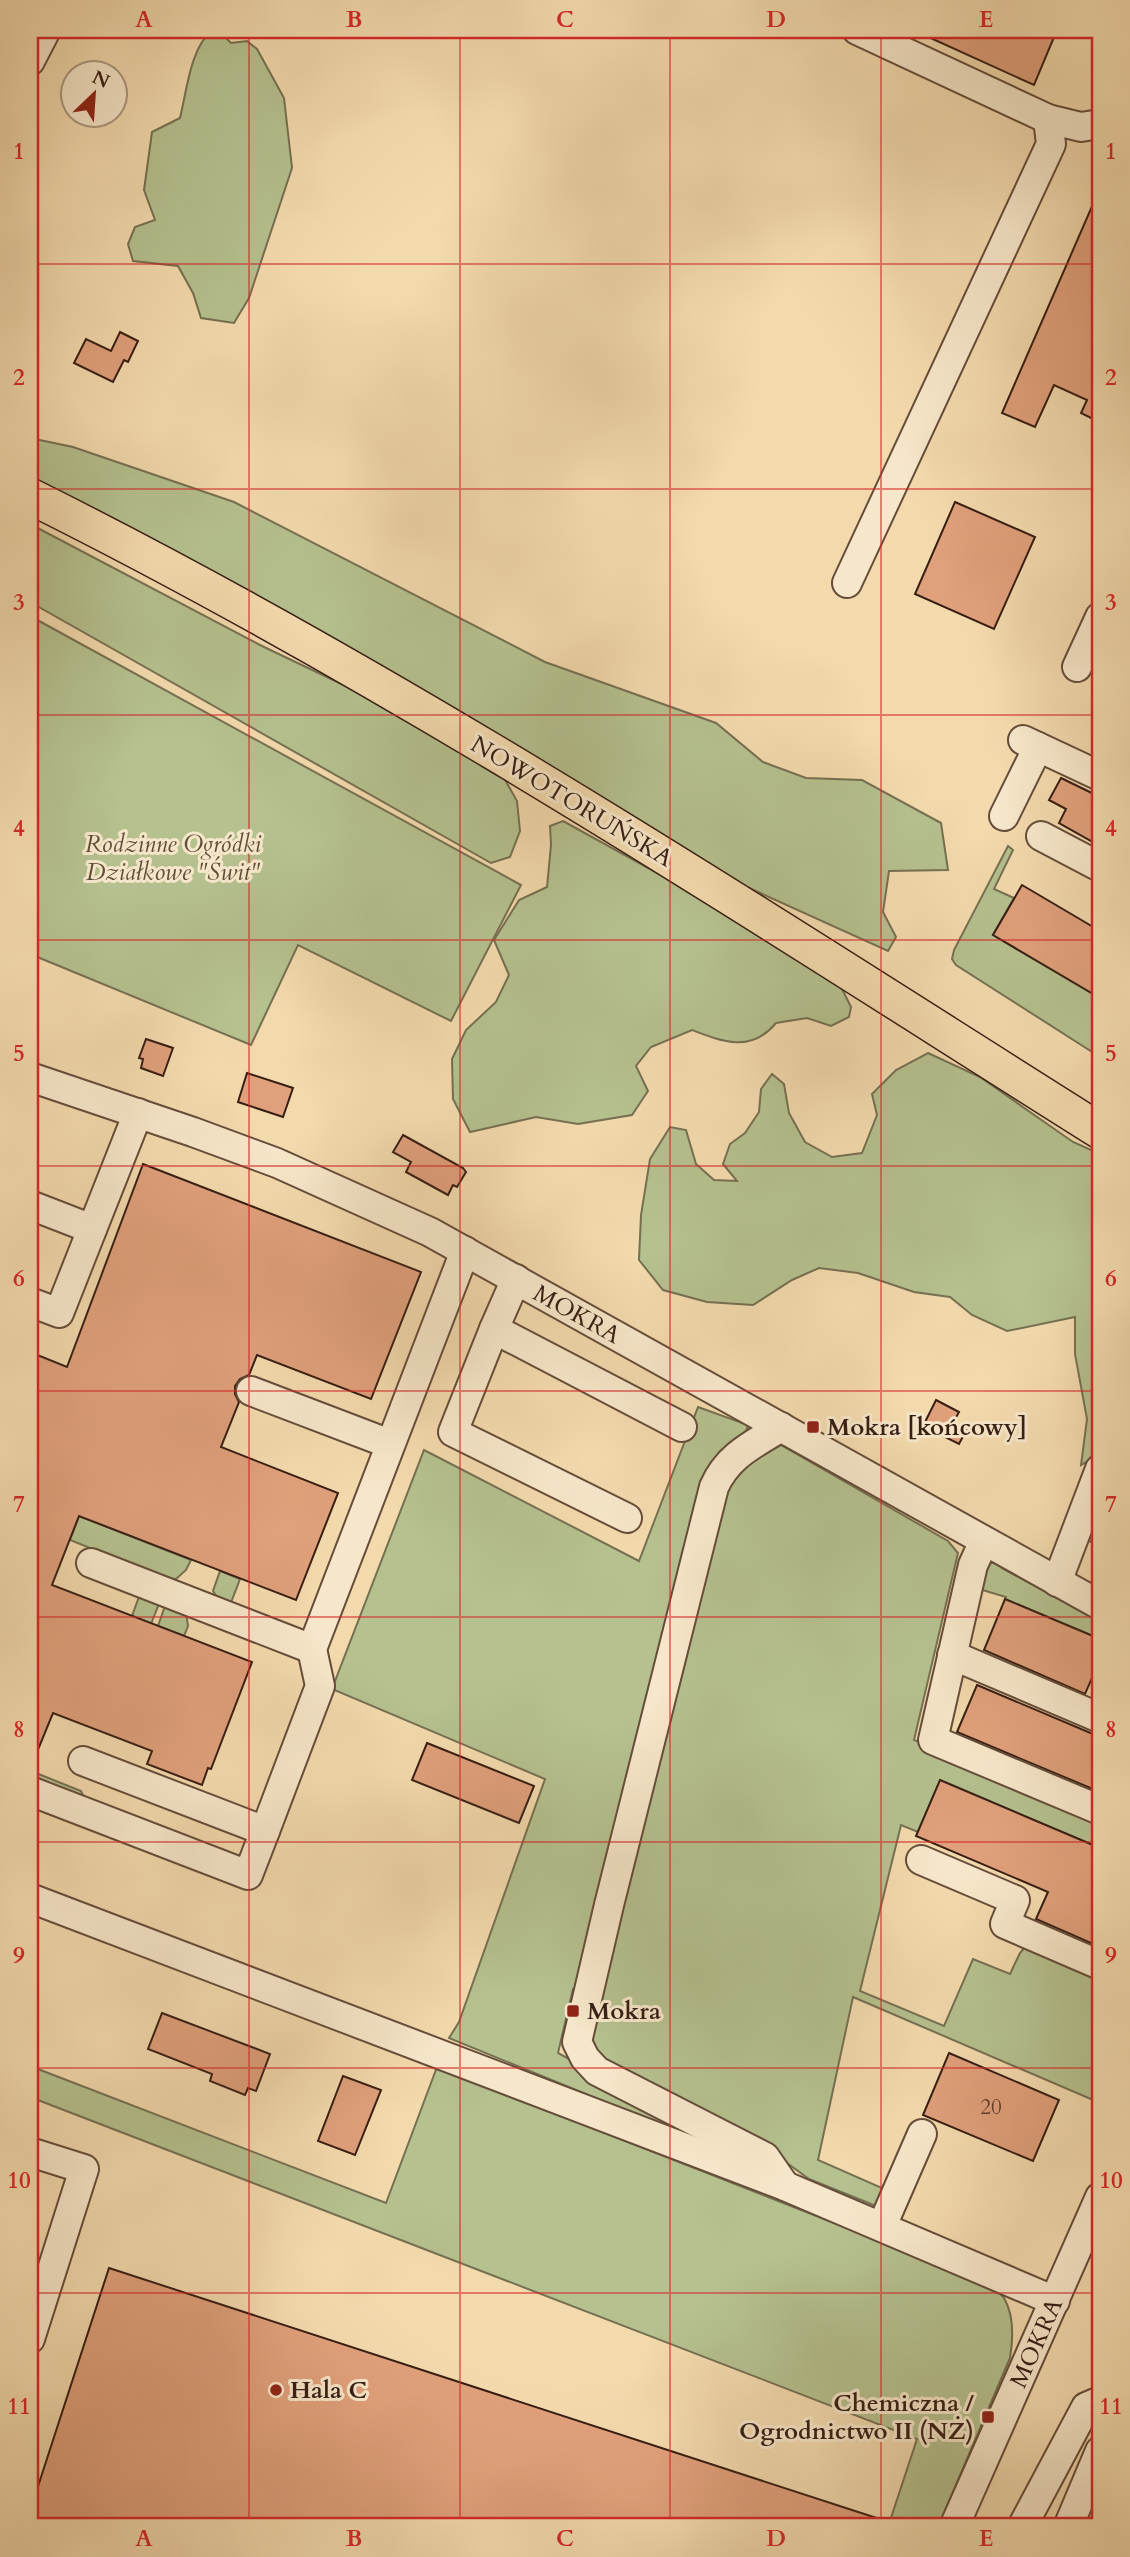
<svg xmlns="http://www.w3.org/2000/svg" width="1130" height="2557" font-family="Cardo,serif">
  <rect width="100%" height="100%" fill="#f3daad"/>
  <filter id="stains"><feTurbulence type="fractalNoise" baseFrequency=".00286" numOctaves="4"/><feColorMatrix values="0 0 0 0 .2 0 0 0 0 .09 0 0 0 0 .02 0 0 0 .5 -.17"/></filter>
  <radialGradient id="worn" r=".72"><stop offset=".6" stop-color="#630" stop-opacity="0"/><stop offset="1" stop-color="#630" stop-opacity=".3"/></radialGradient>
  <!-- green -->
  <g fill="#b5c18f" stroke="#767052" stroke-width="2">
    <path d="M212 30H218L231 43 247 41 257 49 284 98 292 168 249 298 234 323 201 318 193 293 178 266 133 261 128 244 135 227 155 220 144 190 152 132 180 118C187 90 190 49 212 30Z"/>
    <polygon points="30,438 73,447 234,502 545,662 716,723 763,762 806,778 862,780 941,823 948,870 889,871 883,912 896,937 888,951 747,887 30,480"/>
    <polygon points="30,524 262,646 394,709 504,778 517,801 520,831 510,857 491,863 30,602"/>
    <polygon points="30,616 521,885 451,1021 298,945 251,1045 30,954"/>
    <path d="M563 821 739 918 841 987 851 1007 849 1017 831 1026 807 1018 776 1023C751 1053 723 1042 692 1030L651 1047 636 1066 648 1091 632 1115 578 1124 536 1117 470 1132 453 1099 452 1059 466 1030 496 1002 509 975 494 940 519 900 547 887 551 845 550 826Z"/>
    <polygon points="1008,846 1013,850 994,889 1014,898 993,935 1100,998 1100,1057 956,965 952,959 954,950"/>
    <polygon points="928,1053 980,1077 1073,1142 1100,1154 1100,1437 1093,1458 1081,1465 1087,1419 1075,1354 1075,1317 1007,1331 972,1315 950,1297 914,1292 858,1273 819,1268 792,1280 753,1305 707,1302 663,1290 639,1260 641,1215 650,1159 670,1127 686,1130 696,1164 714,1180 737,1181 723,1164 730,1144 745,1133 759,1112 761,1089 772,1074 784,1084 789,1113 805,1142 832,1157 862,1153 877,1115 872,1094 896,1070"/>
    <polygon points="698,1407 748,1425 745,1435 720,1451 708,1476 580,1988 573,1989 558,2053 733,2148 742,2158 449,2038 459,2022 545,1779 332,1689 424,1450 639,1561"/>
    <polygon points="781,1445 948,1541 958,1553 914,1740 1100,1819 1100,1848 940,1781 918,1832 901,1825 860,1991 944,2026 973,1959 1010,1974 1020,1953 1025,1947 1100,1972 1100,2103 853,1997 818,2160 891,2192 876,2206 809,2179 772,2152 608,2068 588,2048 725,1486 737,1470"/>
    <polygon points="1100,1504 1100,1547 1089,1541"/>
    <polygon points="79,1516 191,1560 186,1570 176,1579 164,1578 70,1540"/>
    <polygon points="995,1562 1004,1563 1002,1568 1100,1622 1100,1639 1005,1599 1006,1597 976,1588 986,1565"/>
    <polygon points="220,1571 240,1579 230,1605 218,1599 213,1591"/>
    <polygon points="140,1594 160,1601 151,1624 132,1616"/>
    <polygon points="166,1603 186,1612 188,1626 184,1636 158,1626"/>
    <polygon points="31,1771 81,1791 83,1795 80,1797 30,1777"/>
    <path d="M30 2066 386 2203 437 2067 987 2283C992 2288 1000 2292 1004 2298 1014 2315 1013 2340 1010 2358L938 2527H888L917 2439 30 2097Z"/>
  </g>
  <!-- building -->
  <g fill="#e0a07b" stroke="#371e14" stroke-width="2">
    <polygon points="913,30 1057,30 1034,85"/>
    <polygon points="1100,188 1100,409 1095,420 1081,413 1087,400 1054,385 1035,427 1002,413"/>
    <polygon points="120,332 138,341 128,362 124,360 113,382 74,363 86,339 111,351"/>
    <polygon points="955,502 1035,537 994,629 915,594"/>
    <polygon points="1061,778 1100,797 1100,846 1059,823 1066,809 1049,800"/>
    <polygon points="1022,885 1100,931 1100,998 993,935"/>
    <polygon points="146,1039 173,1048 163,1076 141,1068 143,1059 139,1058"/>
    <polygon points="247,1073 293,1088 283,1117 238,1102"/>
    <polygon points="403,1135 463,1168 466,1172 457,1187 453,1185 448,1195 406,1172 411,1162 393,1152"/>
    <polygon points="143,1164 421,1272 371,1399 257,1355 249,1375 240,1379 235,1386 235,1394 239,1402 221,1447 338,1493 296,1600 79,1516 52,1585 252,1662 211,1769 208,1768 202,1785 147,1764 152,1751 53,1713 30,1769 30,1352 67,1367"/>
    <polygon points="936,1400 959,1412 953,1423 967,1429 959,1444 923,1426"/>
    <polygon points="1005,1599 1100,1639 1100,1660 1085,1694 984,1650"/>
    <polygon points="977,1685 1100,1737 1100,1792 957,1732"/>
    <polygon points="427,1743 534,1786 519,1823 412,1780"/>
    <polygon points="940,1780 1100,1848 1100,1947 1036,1919 1048,1892 916,1836"/>
    <polygon points="162,2013 270,2054 256,2091 248,2088 245,2095 210,2081 212,2074 148,2049"/>
    <polygon points="949,2053 1059,2100 1033,2161 923,2115"/>
    <polygon points="343,2076 381,2090 355,2155 318,2141"/>
    <polygon points="109,2268 895,2524 894,2527 30,2527 30,2511"/>
  </g>
  <g fill="none" stroke-linecap="round" stroke-linejoin="round">
    <!-- minor casing -->
    <g stroke="#664d3a" stroke-width="32">
      <g id="minor">
        <polyline points="30,61 46,30"/>
        <polyline points="1048,119 1081,127 1100,124"/>
        <polyline points="847,583 1051,144 1048,119 857,30"/>
        <polyline points="1077,667 1100,617"/>
        <polyline points="1023,740 1100,776"/>
        <polyline points="1004,816 1038,747"/>
        <polyline points="1041,836 1100,867"/>
        <polyline points="30,1077 193,1132 277,1163 430,1232 1100,1605"/>
        <polyline points="30,1205 92,1229"/>
        <polyline points="516,1279 494,1329 682,1427"/>
        <polyline points="30,1302 59,1313 138,1113"/>
        <polyline points="494,1329 453,1432 627,1518"/>
        <polyline points="251,1391 390,1444"/>
        <path d="M781 1427C753 1445 728 1455 714 1487L609 1905 577 2042 585 2058 597 2071 765 2157 785 2186"/>
        <polyline points="984,1541 973,1565 933,1740 1100,1810"/>
        <polyline points="91,1563 312,1649 465,1251"/>
        <polyline points="1057,1582 1100,1469"/>
        <polyline points="952,1655 1100,1718"/>
        <polyline points="83,1761 265,1831 320,1686 312,1649"/>
        <polyline points="30,1791 248,1875 265,1831"/>
        <polyline points="921,1860 1015,1900 1005,1924 1100,1965"/>
        <polyline points="30,1898 785,2186 1055,2301"/>
        <polyline points="30,2152 84,2169 30,2339"/>
        <polyline points="882,2226 922,2134"/>
        <polyline points="954,2527 1100,2197"/>
        <polyline points="1022,2527 1086,2407 1100,2401"/>
        <polyline points="1068,2527 1100,2451"/>
      </g>
    </g>
    <!-- major casing -->
    <g stroke="#371e14" stroke-width="38">
      <path id="major" d="M30 496C402 681 749 910 1100 1131"/>
    </g>
    <!-- minor -->
    <use href="#minor" stroke="#f7e7ca" stroke-width="28"/>
    <!-- major -->
    <use href="#major" stroke="#f3daad" stroke-width="35"/>
  </g>
  <!-- grid -->
  <path fill="none" stroke="#d62828" stroke-width="2" stroke-opacity="0.55" d="M249 30V2527M460 30V2527M670 30V2527M881 30V2527M30 264H1100M30 489H1100M30 715H1100M30 940H1100M30 1166H1100M30 1391H1100M30 1617H1100M30 1842H1100M30 2068H1100M30 2293H1100"/>
  <!-- markers -->
  <g fill="#8f2418" stroke="#f7e7ca" stroke-width="2.5">
    <rect x="806" y="1420" width="14" height="14" rx="3.5"/>
    <rect x="566" y="2004" width="14" height="14" rx="3.5"/>
    <circle cx="276" cy="2390" r="7"/>
    <rect x="981" y="2410" width="14" height="14" rx="3.5"/>
  </g>
  <g text-anchor="middle" stroke-width="6" stroke-linejoin="round" paint-order="stroke">
    <!-- number labels -->
    <g font-size="21" fill="#613e2e">
      <text x="991" y="2114">20</text>
    </g>
    <!-- street labels -->
    <g font-size="24" fill="#371e14" stroke="#f7e7ca">
      <text transform="translate(572 801) rotate(31)" y="8">NOWOTORUŃSKA</text>
      <text transform="translate(577 1314) rotate(29)" y="8">MOKRA</text>
      <text transform="translate(1036 2343) rotate(-66)" y="8">MOKRA</text>
    </g>
    <!-- park labels -->
    <g font-size="24" font-style="italic" fill="#5d4f39" stroke="#f7e7ca">
      <text x="173" y="852">Rodzinne Ogródki<tspan x="173" dy="28">Działkowe "Świt"</tspan></text>
    </g>
    <!-- poi labels -->
    <g font-size="24" font-weight="bold" fill="#371e14" stroke="#f7e7ca" text-anchor="start">
      <text x="827" y="1435">Mokra [końcowy]</text>
      <text x="587" y="2019">Mokra</text>
      <text x="290" y="2398">Hala C</text>
      <text x="974" y="2411" text-anchor="end">Chemiczna /<tspan x="974" dy="28">Ogrodnictwo II (NŻ)</tspan></text>
    </g>
  </g>
  <!-- margin -->
  <rect width="1130" height="2557" fill="none" stroke="#f3daad" stroke-width="77"/>
  <!-- north arrow -->
  <g transform="translate(94 94) rotate(25)"><circle r="33" fill="#f7e7ca" stroke="#aa9781" stroke-width="2"/>
  <path d="M0-5L12 26L0 18L-12 26Z" fill="#8f2418"/>
  <text y="-10" font-size="19" font-weight="bold" text-anchor="middle" fill="#371e14">N</text>
  </g>
  <rect x="38" y="38" width="1054" height="2480" fill="none" stroke="#d62828" stroke-width="2.5"/>
  <g font-size="23" text-anchor="middle" font-weight="bold" fill="#d62828">
    <text x="144" y="27">A</text>
    <text x="354" y="27">B</text>
    <text x="565" y="27">C</text>
    <text x="776" y="27">D</text>
    <text x="986" y="27">E</text>
    <text x="19" y="159">1</text>
    <text x="1111" y="159">1</text>
    <text x="19" y="385">2</text>
    <text x="1111" y="385">2</text>
    <text x="19" y="610">3</text>
    <text x="1111" y="610">3</text>
    <text x="19" y="836">4</text>
    <text x="1111" y="836">4</text>
    <text x="19" y="1061">5</text>
    <text x="1111" y="1061">5</text>
    <text x="19" y="1286">6</text>
    <text x="1111" y="1286">6</text>
    <text x="19" y="1512">7</text>
    <text x="1111" y="1512">7</text>
    <text x="19" y="1737">8</text>
    <text x="1111" y="1737">8</text>
    <text x="19" y="1963">9</text>
    <text x="1111" y="1963">9</text>
    <text x="19" y="2188">10</text>
    <text x="1111" y="2188">10</text>
    <text x="19" y="2414">11</text>
    <text x="1111" y="2414">11</text>
    <text x="144" y="2546">A</text>
    <text x="354" y="2546">B</text>
    <text x="565" y="2546">C</text>
    <text x="776" y="2546">D</text>
    <text x="986" y="2546">E</text>
  </g>
  <rect width="100%" height="100%" filter="url(#stains)"/>
  <rect width="100%" height="100%" fill="url(#worn)"/>
</svg>
